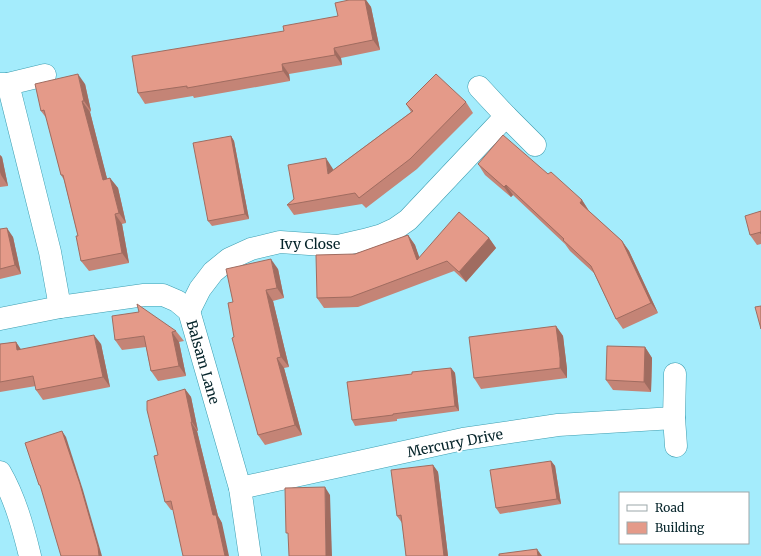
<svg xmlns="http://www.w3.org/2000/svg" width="761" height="556" font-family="Merriweather,serif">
  <rect width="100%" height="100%" fill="#a4ecfc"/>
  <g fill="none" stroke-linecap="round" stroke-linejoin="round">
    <!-- minor casing -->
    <g stroke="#3c9db0" stroke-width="23">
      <g id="minor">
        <polyline points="0,84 8,84 50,252 60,307"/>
        <polyline points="8,84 45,75"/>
        <polyline points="479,87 506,116"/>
        <polyline points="189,311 200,289 213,272 229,259 251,249 280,242 338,246 364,240 382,235 395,229 408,220 506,116 535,145"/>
        <polyline points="0,319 60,307 144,295 163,295 177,301 189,311 240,488 250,556"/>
        <polyline points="675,374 674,418 676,446"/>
        <path d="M0 472C15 498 23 527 30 556"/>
        <polyline points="240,488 463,439 558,425 674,418"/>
      </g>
    </g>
    <!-- minor -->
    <use href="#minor" stroke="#fff" stroke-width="22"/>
  </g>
  <!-- wall -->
  <g fill="#c48476">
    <polygon points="349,0 366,0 371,7 380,50 341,58 342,65 289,74 290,81 194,98 193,96 145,104 138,93 284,31 338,16"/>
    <polygon points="85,84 91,111 90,112 107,179 110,178 118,188 126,223 122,224 129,263 89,271 81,261 78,236 64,180 61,175 47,119 41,111"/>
    <polygon points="466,102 473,113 417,169 366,208 362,204 294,215 287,205 333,169 333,170 411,112 406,104"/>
    <polygon points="231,136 234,141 249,219 212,226 208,221"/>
    <polygon points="0,155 2,157 8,186 0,187"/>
    <polygon points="478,164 548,174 582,200 589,211 622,241 629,251 658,313 623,329 616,319 594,273 570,251 565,244 513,195 511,197 485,175"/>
    <polygon points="761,211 761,244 757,245 750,235"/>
    <polygon points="0,229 13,237 21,274 0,279"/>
    <polygon points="408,235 415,245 419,258 489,238 496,248 466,282 454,271 358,307 324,308 317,298 355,254"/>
    <polygon points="278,269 284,298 273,301 289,367 284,368 302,435 265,445 258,435 234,337 233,302"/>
    <polygon points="556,326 563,336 567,369 567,378 481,389 474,378"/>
    <polygon points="176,331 184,341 179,342 186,376 158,381 151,371 146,347 122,350 115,340"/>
    <polygon points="16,342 21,350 101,344 110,387 43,400 36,390 36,386 0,392 0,344"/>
    <polygon points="645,347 652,358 651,392 613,390 606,380"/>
    <polygon points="451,368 455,373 459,411 397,419 397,421 355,426 352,420 412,374"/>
    <polygon points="185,389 191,397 198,431 197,431 218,516 222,523 173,510 171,510 165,502 158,455"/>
    <polygon points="551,461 555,466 561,504 500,514 496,508"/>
    <polygon points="433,465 438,472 448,556 406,556 402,523 397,516"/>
  </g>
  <!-- shaded-wall -->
  <g fill="#a06c60">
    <polygon points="365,0 366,0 371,7 380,50 373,40"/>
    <polygon points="334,48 341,58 342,65 335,55"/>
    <polygon points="282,64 289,74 290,81 283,71"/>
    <polygon points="78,74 85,84 91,111 84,101"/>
    <polygon points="82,101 90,112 110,190 103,180"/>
    <polygon points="231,136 234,141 249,219 245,214"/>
    <polygon points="0,155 2,157 8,186 1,175 0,172"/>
    <polygon points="326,158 333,169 335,184 328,174"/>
    <polygon points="110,178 118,188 126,223 119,213"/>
    <polygon points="506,185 513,195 511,197 504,187"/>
    <polygon points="582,200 589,211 580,203"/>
    <polygon points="115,214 122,224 129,263 122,253"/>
    <polygon points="7,228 13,237 21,274 15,265"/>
    <polygon points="408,235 415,245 424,270 417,260"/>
    <polygon points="489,238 496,248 466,282 459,272"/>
    <polygon points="622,241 629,251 658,313 651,303"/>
    <polygon points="271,259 278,269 284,298 277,288"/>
    <polygon points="266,290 273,301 289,367 281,357"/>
    <polygon points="556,326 563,336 567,369 567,378 560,368"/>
    <polygon points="172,332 179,342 186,376 179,366"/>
    <polygon points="94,335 101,344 110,387 103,377"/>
    <polygon points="16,342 22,351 17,350"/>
    <polygon points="645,347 652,358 651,392 644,382"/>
    <polygon points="277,358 284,368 302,435 295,425"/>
    <polygon points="451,368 455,373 459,411 455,406"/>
    <polygon points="185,389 191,397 198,431 192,422"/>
    <polygon points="191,422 197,431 218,516 222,523 229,556 225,556 213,515"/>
    <polygon points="62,431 66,437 83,490 102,556 99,556"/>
    <polygon points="551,461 555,466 561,504 557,499"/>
    <polygon points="433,465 438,472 448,556 444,556"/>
    <polygon points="325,487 330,495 332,556 326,556"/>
    <polygon points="537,549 542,556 538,556"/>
  </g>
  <!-- building -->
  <g fill="#e49a89" stroke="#a06c60">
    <polygon points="349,0 365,0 373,40 334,48 335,55 282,64 283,71 187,88 187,86 138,93 132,56 284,31 283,26 338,16 335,3"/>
    <polygon points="78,74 84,101 82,101 103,180 110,178 119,213 115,214 122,253 81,261 76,236 78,236 63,175 61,175 44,110 41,111 35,84"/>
    <polygon points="436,74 466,102 410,159 359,198 355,193 287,205 294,199 288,165 326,158 328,174 413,111 406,104"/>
    <polygon points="503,135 548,174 551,172 582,200 580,203 622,241 651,303 616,319 591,266 563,240 564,239 506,185 504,187 478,164"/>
    <polygon points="231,136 245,214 208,221 193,143"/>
    <polygon points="761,211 761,234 761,232 750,235 745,216"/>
    <polygon points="459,212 489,238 459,272 447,261 351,297 317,298 316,255 355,254 408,235 417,260"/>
    <polygon points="7,228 15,265 0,269 0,229"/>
    <polygon points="271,259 277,288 266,290 281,357 277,358 295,425 258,435 232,338 234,337 228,303 233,302 226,269"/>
    <polygon points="137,304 176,331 172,332 179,366 151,371 144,336 115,340 112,316 139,312"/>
    <polygon points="761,306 761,329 755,307"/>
    <polygon points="556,326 560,358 560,368 474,378 469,337"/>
    <polygon points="94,335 103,377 36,390 33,376 0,382 0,344 16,342 17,350"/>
    <polygon points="607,346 645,347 644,382 606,380"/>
    <polygon points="451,368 455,406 393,414 393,415 352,420 347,382 412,374 412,372"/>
    <polygon points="185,389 192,422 191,422 213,515 216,515 225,556 183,556 171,501 165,502 154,456 158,455 147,410 147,401"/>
    <polygon points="62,431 80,484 98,547 99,556 61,556 40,485 39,485 25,443"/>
    <polygon points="551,461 557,499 496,508 490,470"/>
    <polygon points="433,465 444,556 406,556 401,515 397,516 391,470"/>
    <polygon points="325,487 326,556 289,556 288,533 286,533 285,488"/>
    <polygon points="537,549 538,556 499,556 499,554"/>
  </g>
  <g text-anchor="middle" stroke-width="3.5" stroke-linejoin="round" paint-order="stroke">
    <!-- street labels -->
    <g font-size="14" fill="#05242a" stroke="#fff">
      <text x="310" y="249">Ivy Close</text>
      <text transform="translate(203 362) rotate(74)" y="5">Balsam Lane</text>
      <text transform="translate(455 443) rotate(-11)" y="5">Mercury Drive</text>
    </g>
  </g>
  <!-- legend -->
  <rect x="619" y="492" width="130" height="52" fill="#ffffff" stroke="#9ba7aa"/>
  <rect x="627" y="505" width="20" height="6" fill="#ffffff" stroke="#9ba7aa"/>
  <text x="655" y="512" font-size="12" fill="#05242a">Road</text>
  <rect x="627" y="522" width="20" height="12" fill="#e49a89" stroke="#9ba7aa"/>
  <text x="655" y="532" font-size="12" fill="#05242a">Building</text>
</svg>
